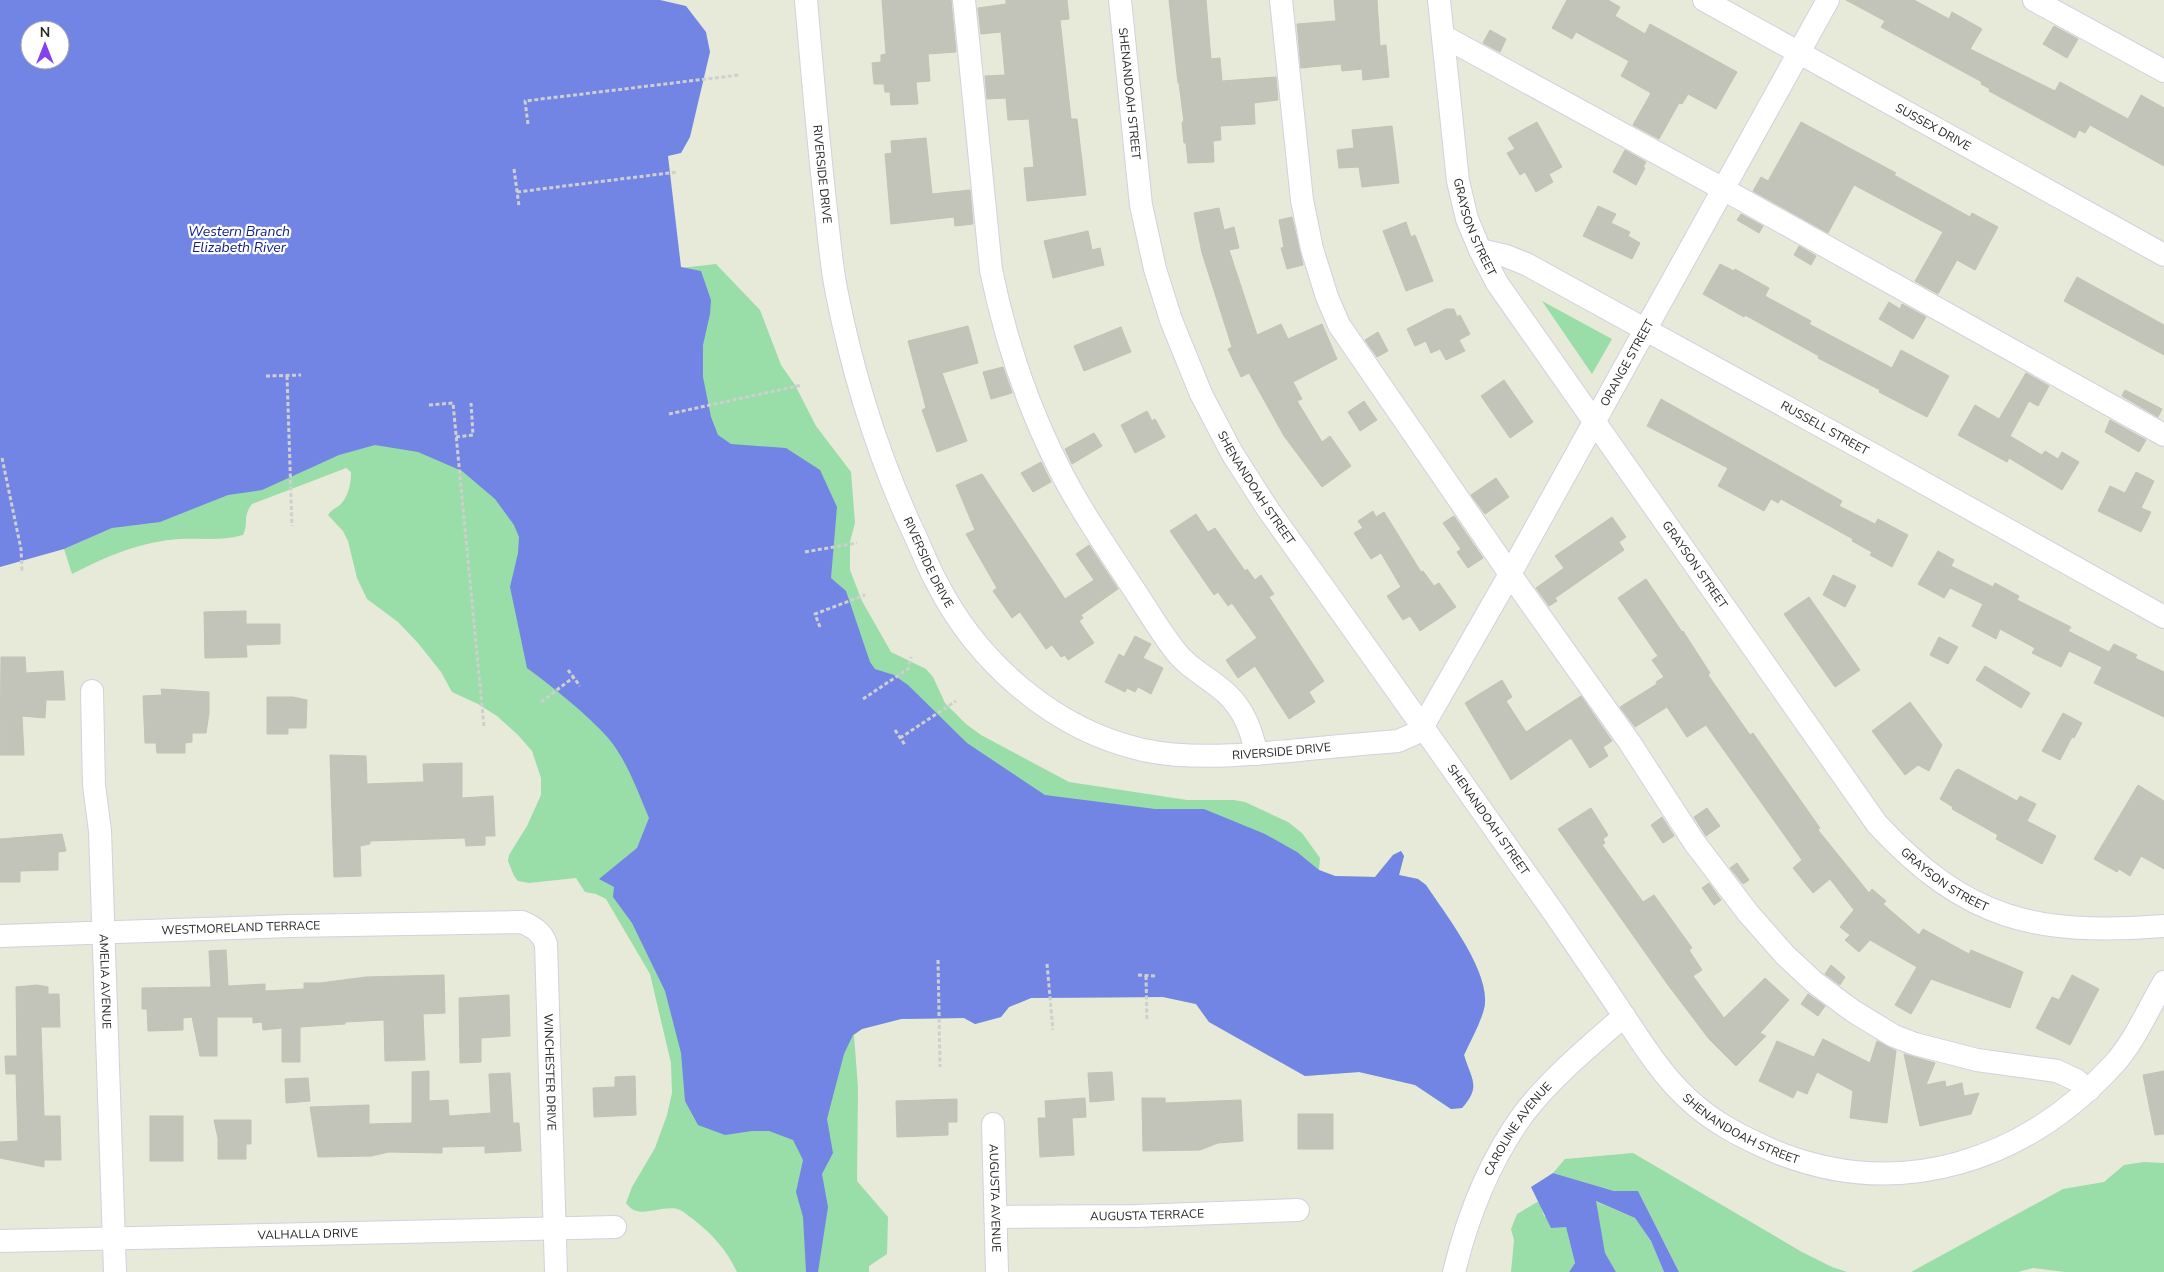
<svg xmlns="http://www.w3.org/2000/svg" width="2164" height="1272" font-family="'Nunito Sans',sans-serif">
  <rect width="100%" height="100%" fill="#e7e9d9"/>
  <!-- green -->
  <g fill="#99dda8">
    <path d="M716 264 760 310 781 365 795 385 816 426 851 472 855 523 850 542V570L862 601 891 652 926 669 933 677 945 703 966 724 981 735 1069 782 1187 800H1234L1245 802 1288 822 1302 833 1320 858 1319 870 1335 876 1375 877 1393 855 1401 851 1404 856 1399 875 1418 879 1426 885C1445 914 1493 974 1484 1009 1480 1024 1471 1040 1464 1055 1472 1081 1481 1086 1462 1108L1451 1109 1415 1085 1373 1075 1359 1072 1305 1076 1209 1022 1196 1004 1163 997 1031 998 1009 1007 1001 1017 975 1024 964 1018 901 1019 862 1029 854 1035 858 1088 857 1181 888 1217 887 1254 869 1266V1272H737C726 1249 713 1235 693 1219 689 1217 685 1212 680 1210 662 1203 639 1222 626 1203L632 1187 655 1148 667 1115 672 1093 671 1063 650 974 606 899 596 894 585 892 576 878 529 883 518 881 514 876 508 861 509 855 527 826 541 795V778L532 751 518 735 497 716 478 704 452 692 441 672 418 643 398 622 367 599 357 578 348 541 343 531 328 515C332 509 337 508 341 504 349 495 351 483 351 472L346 468 341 470 252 504C242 517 249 523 243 535 223 541 202 538 181 539 142 541 107 556 72 574L64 549 320 436 725 494 681 268Z"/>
    <polygon points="1542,301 1612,339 1592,374"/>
    <polygon points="1633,1153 1802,1252 1832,1267 1847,1272 1679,1272 1638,1191 1614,1191 1553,1173 1565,1159"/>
    <polygon points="2144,1162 2164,1163 2164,1272 2065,1272 2033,1268 2018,1272 1911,1272 2063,1189 2104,1182 2124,1165"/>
    <polygon points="1539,1201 1544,1216 1566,1227 1575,1263 1569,1272 1511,1272 1514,1240 1511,1229 1517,1214"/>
    <polygon points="1595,1201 1635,1218 1651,1241 1664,1272 1616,1272 1605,1254"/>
  </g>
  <!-- water -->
  <g fill="#7285e5" fill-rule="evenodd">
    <path d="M0 0H660L686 6 706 32 710 52 690 137 681 153 668 156 681 267 701 271 711 300 710 314 703 345V377L711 417 718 435 731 444 786 448 820 470 837 507 831 578 846 591 870 662 875 669 894 675 908 685 967 743 1045 795 1155 809H1204L1265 834 1297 852 1319 870 1335 876 1375 877 1393 855 1401 851 1404 856 1399 875 1418 879 1426 885C1445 914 1493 974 1484 1009 1480 1024 1471 1040 1464 1055 1472 1081 1481 1086 1462 1108L1451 1109 1415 1085 1372 1075 1359 1072 1305 1076 1209 1022 1196 1004 1163 997 1031 998 1009 1007 1001 1017 975 1024 964 1018 901 1019 862 1029 853 1035 844 1054 827 1119 833 1153 822 1174 828 1207 818 1272H806L803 1217 796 1192 803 1160 793 1140 769 1131H752L725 1135 698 1125 685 1101 681 1053 665 991 632 923 613 897 614 887 599 879 637 848 649 818C638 792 627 761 609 739 587 714 554 688 527 668L510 587 518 553 519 537 514 525 495 499 462 471 418 452 375 445 339 455 262 490 228 495 160 522 112 528 64 549 0 567ZM30 30H60V60H30Z"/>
    <polygon points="1553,1173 1614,1191 1638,1191 1679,1272 1664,1272 1651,1241 1635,1218 1596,1201 1605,1253 1616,1272 1569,1272 1575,1263 1566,1227 1551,1228 1531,1187"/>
  </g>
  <!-- building -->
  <g fill="#c2c4b9" stroke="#c0c4b4">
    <polygon points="882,0 951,0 956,52 928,54 930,81 916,82 918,104 891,105 890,92 885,92 884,84 874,84 872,63 881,62 881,55 886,54"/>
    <polygon points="1006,0 1067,0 1069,19 1060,20 1071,119 1077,119 1086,195 1027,201 1024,168 1034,167 1029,119 1008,120 1006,98 987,99 985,76 1005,75 1001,32 981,34 978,8 1006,4"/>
    <polygon points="1169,0 1206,0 1211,59 1220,58 1222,81 1276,77 1278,100 1254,103 1255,124 1220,126 1221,140 1213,141 1214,162 1188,163 1186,143 1184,143 1182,122 1184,122 1179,83 1178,83"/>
    <polygon points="1334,0 1377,0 1380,46 1386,45 1389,77 1363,80 1362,69 1342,71 1341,64 1301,68 1297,24 1336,21"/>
    <polygon points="1567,0 1608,0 1620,7 1615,16 1645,34 1650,24 1737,72 1716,109 1688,94 1682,104 1679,103 1659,139 1633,125 1651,93 1621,76 1629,61 1576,32 1572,39 1552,28"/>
    <polygon points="1846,0 1914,0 1949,19 1952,12 1982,29 1970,49 2055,91 2060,82 2128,119 2141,95 2164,108 2164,166 2090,125 2085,133 2079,130 2075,138 1989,91 1990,89 1981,84 1982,82 1881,27 1885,21"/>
    <polygon points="2054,26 2078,39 2067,58 2043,44"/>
    <polygon points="1490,30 1506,39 1500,52 1483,43"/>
    <polygon points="1537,122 1562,167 1549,174 1553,182 1536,192 1525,172 1520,175 1507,153 1515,149 1508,138"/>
    <polygon points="1801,122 1896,173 1894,175 1970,217 1972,213 1998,227 1975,270 1957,260 1938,294 1915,281 1943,232 1854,185 1828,233 1753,191 1761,177 1768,181"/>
    <polygon points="1392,126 1399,183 1362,187 1359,167 1339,168 1337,150 1354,148 1352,130"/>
    <polygon points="926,138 932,194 970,190 973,224 955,226 954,217 891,224 885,154 892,153 891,141"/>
    <polygon points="1625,150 1646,162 1643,167 1645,168 1636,185 1613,172"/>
    <polygon points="1598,206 1616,214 1611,223 1630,232 1628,236 1640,243 1632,259 1583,236"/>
    <polygon points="1219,208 1224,230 1234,227 1239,248 1229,250 1257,335 1281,324 1288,339 1322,324 1337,359 1293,382 1302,399 1297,401 1322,442 1330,436 1351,466 1322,487 1284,436 1249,373 1241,377 1228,349 1232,347 1202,253 1194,213"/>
    <polygon points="1741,214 1763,226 1759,233 1737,220"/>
    <polygon points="1292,217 1303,265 1287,269 1281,248 1284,247 1279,220"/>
    <polygon points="1406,222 1411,237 1415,235 1433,281 1406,291 1383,231"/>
    <polygon points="1088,231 1092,250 1100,248 1104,265 1053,278 1044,241"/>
    <polygon points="1799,246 1816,256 1811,265 1794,255"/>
    <polygon points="1720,264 1734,271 1735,269 1769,288 1765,296 1811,321 1809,324 1892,368 1901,350 1949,376 1927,417 1879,392 1880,390 1818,358 1819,356 1745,315 1744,317 1703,294"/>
    <polygon points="2077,277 2164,325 2164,355 2064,301"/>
    <polygon points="1889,302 1900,309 1902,304 1926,317 1913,339 1879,319"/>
    <polygon points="1446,309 1454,309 1457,317 1460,315 1470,334 1459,340 1465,351 1446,360 1440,349 1431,353 1426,341 1415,346 1407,329"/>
    <polygon points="968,326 978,363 942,373 967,441 937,452 922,410 926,408 908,341"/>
    <polygon points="1121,327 1131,352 1084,371 1074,346"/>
    <polygon points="1378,332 1388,351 1377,357 1365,340"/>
    <polygon points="1003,367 1012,393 991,399 983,372"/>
    <polygon points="2026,373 2049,386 2038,406 2029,401 2010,436 2042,455 2045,451 2058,459 2062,452 2079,462 2062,490 2009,458 2007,462 1958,435 1975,405 1999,419"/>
    <polygon points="1504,380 1533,422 1510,438 1481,396"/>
    <polygon points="2125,390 2162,409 2158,417 2122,396"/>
    <polygon points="1661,399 1842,501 1839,506 1875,524 1878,519 1908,535 1892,567 1870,555 1872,552 1852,541 1853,539 1781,499 1778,503 1771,499 1764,511 1718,486 1728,468 1647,426"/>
    <polygon points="1364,401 1377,420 1360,431 1348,412"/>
    <polygon points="1147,411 1152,421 1155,419 1165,437 1135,453 1121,425"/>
    <polygon points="2110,420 2146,440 2139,452 2105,432"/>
    <polygon points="1094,433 1102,446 1072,464 1065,449"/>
    <polygon points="1041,462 1051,482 1033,492 1021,473"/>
    <polygon points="2136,472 2154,481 2141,508 2151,512 2141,532 2098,511 2110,486 2125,493"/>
    <polygon points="982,474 1065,599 1094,580 1076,554 1089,545 1118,589 1081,615 1083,618 1079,621 1094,643 1068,660 1065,655 1061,657 1052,645 1046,649 1020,612 1012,618 993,591 997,588 966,534 975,530 956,485"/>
    <polygon points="1496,478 1509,497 1485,514 1471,495"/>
    <polygon points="1373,511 1376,517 1384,512 1421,572 1423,571 1434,586 1439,583 1456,607 1420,631 1410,616 1403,620 1387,596 1401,587 1381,553 1371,559 1354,533 1363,528 1358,521"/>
    <polygon points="1196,514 1208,532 1215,528 1245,571 1247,569 1255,580 1261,575 1274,594 1269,597 1324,681 1309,692 1315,702 1289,719 1255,666 1238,678 1226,660 1257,638 1232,603 1228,606 1218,592 1214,595 1170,531"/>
    <polygon points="1454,516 1483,558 1468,568 1457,552 1461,549 1443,523"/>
    <polygon points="1612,517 1626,537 1619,542 1624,550 1555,598 1557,601 1549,606 1536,588 1564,568 1555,556"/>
    <polygon points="1938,551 1954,560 1951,566 1993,587 1995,583 2019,596 2017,600 2071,627 2068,631 2109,652 2114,644 2137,655 2135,658 2164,672 2164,717 2094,683 2102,667 2069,651 2061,667 2032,653 2035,648 2000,629 1996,639 1972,626 1983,604 1950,588 1944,598 1918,584"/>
    <polygon points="1833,575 1856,586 1845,607 1823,595"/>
    <polygon points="1646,579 1682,632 1683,631 1710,673 1708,675 1750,735 1753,733 1820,828 1818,830 1869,893 1872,889 1886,901 1883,904 1919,935 1923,929 1969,954 1971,950 2023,972 2010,1008 1931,979 1911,1014 1895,1005 1917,967 1870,940 1859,952 1845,940 1850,935 1840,927 1854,910 1830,879 1813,893 1793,868 1802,860 1706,725 1687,737 1667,707 1635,727 1620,707 1657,684 1656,682 1664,677 1652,660 1658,656 1618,598"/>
    <polygon points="1809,597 1860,670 1835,687 1784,614"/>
    <polygon points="246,611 246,624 280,624 280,644 246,645 247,657 205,658 204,612"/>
    <polygon points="1135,636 1151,644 1143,658 1163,668 1151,694 1138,687 1135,692 1127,688 1125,692 1105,682 1119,654 1124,657"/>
    <polygon points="1939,637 1958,647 1948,664 1930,655"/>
    <polygon points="1,657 25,657 26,673 63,671 65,700 46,700 45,718 22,716 24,755 0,755"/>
    <polygon points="1985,666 2030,693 2021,708 1976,680"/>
    <polygon points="1502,680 1512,697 1506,701 1526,732 1581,696 1612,741 1603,747 1608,756 1590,768 1571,738 1511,780 1465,703"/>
    <polygon points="161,689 209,692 209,713 206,733 192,733 192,742 185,743 185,753 157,753 156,743 145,743 143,696 162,695"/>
    <polygon points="267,697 293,697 307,700 306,728 288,728 288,734 267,734"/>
    <polygon points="1910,702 1942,745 1929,771 1918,765 1905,775 1872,731"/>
    <polygon points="2063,713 2082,723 2074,738 2072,737 2060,760 2042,751"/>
    <polygon points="330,755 366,756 367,784 424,782 423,764 462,763 462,798 493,796 495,836 485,836 485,845 466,846 465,838 370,841 370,844 360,846 361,876 334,877"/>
    <polygon points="1958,769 2017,801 2020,796 2036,804 2027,821 2056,836 2042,864 1996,839 1998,835 1952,809 1953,807 1940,799 1955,771"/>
    <polygon points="2138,785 2164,801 2164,869 2141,856 2130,876 2119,869 2117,872 2094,859"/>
    <polygon points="1591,808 1608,835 1603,839 1605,843 1602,845 1643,902 1654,895 1692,948 1689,950 1702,970 1693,976 1724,1018 1765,978 1789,1000 1760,1033 1766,1036 1736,1066 1709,1039 1668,985 1558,829"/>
    <polygon points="1707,808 1720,826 1706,836 1694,817"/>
    <polygon points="1662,817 1674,836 1663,843 1651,825"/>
    <polygon points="62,834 66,851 58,852 58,870 20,871 20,882 0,882 0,839"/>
    <polygon points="1737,863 1749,880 1743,884 1730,868"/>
    <polygon points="1709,883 1721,900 1714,905 1702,888"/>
    <polygon points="226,950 228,986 265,984 265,991 304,989 304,983 320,983 366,977 444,975 445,1013 423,1014 425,1060 385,1061 384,1020 345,1022 345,1024 300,1027 300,1062 282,1062 282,1028 263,1030 262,1022 253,1023 253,1017 217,1017 217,1056 200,1056 192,1017 183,1018 183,1030 148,1031 147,1009 142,1009 142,988 211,987 209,951"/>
    <polygon points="1831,965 1845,977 1840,985 1825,974"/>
    <polygon points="2072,975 2099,989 2070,1045 2036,1028 2052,997 2059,1000"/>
    <polygon points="37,985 48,987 48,994 59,994 60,1027 41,1027 44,1116 60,1116 61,1160 44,1160 44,1167 0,1158 0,1142 18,1141 16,1074 6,1074 5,1056 17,1056 16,987"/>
    <polygon points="1808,994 1825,1006 1818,1016 1801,1004"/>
    <polygon points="509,995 510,1036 481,1038 481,1062 460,1063 459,998"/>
    <polygon points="1823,1039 1870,1063 1877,1041 1896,1051 1887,1123 1850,1118 1853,1091 1817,1072 1807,1094 1797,1090 1793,1098 1759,1081 1777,1041 1814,1057"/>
    <polygon points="1904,1054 1935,1063 1926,1085 1945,1081 1946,1087 1962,1083 1964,1096 1979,1093 1971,1114 1920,1126"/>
    <polygon points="429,1071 429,1101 448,1100 449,1116 491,1113 489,1074 510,1073 513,1123 519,1123 521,1151 485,1153 485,1146 442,1147 442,1153 389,1152 371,1156 318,1157 310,1107 369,1105 369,1124 412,1123 412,1072"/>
    <polygon points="2164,1071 2164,1134 2155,1135 2143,1075"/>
    <polygon points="1112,1072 1114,1100 1090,1102 1088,1073"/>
    <polygon points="635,1076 636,1115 594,1117 593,1088 615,1087 615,1077"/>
    <polygon points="308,1078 310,1101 286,1103 285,1079"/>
    <polygon points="1085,1098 1086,1117 1072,1118 1074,1155 1040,1157 1038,1118 1046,1118 1045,1101"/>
    <polygon points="1142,1098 1165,1098 1165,1103 1241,1100 1243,1141 1218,1143 1200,1150 1143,1151"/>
    <polygon points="957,1099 957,1122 948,1122 948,1135 897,1137 896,1101"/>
    <rect x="1298" y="1114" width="35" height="35"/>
    <rect x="150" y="1116" width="33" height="45"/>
    <polygon points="214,1120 251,1120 251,1144 246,1144 246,1159 218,1159 218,1138"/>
  </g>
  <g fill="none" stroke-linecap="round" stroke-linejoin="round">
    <!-- minor casing -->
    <g stroke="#d5cfe0" stroke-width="24">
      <g id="minor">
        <path id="s1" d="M806 0C812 70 818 140 826 210 829 236 831 263 836 289 852 371 876 450 911 527 920 545 927 565 937 583 978 663 1054 730 1143 750 1191 760 1242 755 1290 751 1326 747 1362 744 1398 741L1414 734 1423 726 1510 574 1828 0"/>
        <path d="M964 0 991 270C1005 338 1026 403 1058 466 1078 506 1104 544 1129 582 1144 604 1157 627 1173 648 1187 668 1210 678 1227 694 1245 711 1251 731 1257 754"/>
        <path id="s2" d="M1120 0 1141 205 1155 269 1171 320 1201 394 1232 453 1267 508C1363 642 1459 778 1554 913 1576 945 1598 977 1620 1010 1641 1041 1660 1073 1687 1098 1713 1123 1744 1138 1776 1152 1900 1202 2025 1161 2113 1065 2135 1041 2148 1009 2164 982"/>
        <polyline points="1281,0 1302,200 1312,249 1327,297 1339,325 1510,574 1630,743 1694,842 1748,913 1785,955 1814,982 1853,1011 1894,1036 1915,1044 1977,1060 2057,1071 2076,1080 2089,1090"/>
        <path id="s3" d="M1439 0 1458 181 1467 219 1480 250 1497 283 1877 824C1966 920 2036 936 2164 926"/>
        <path id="s4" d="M1704 0 2164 255"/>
        <polyline points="2034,0 2164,71"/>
        <polyline points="1443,36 1723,189 2164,435"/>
        <path id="s5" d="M1480 250 1506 256 1526 264 1872 454 2164 617"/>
        <path id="s6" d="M92 691 94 785 100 831 115 1272"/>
        <path id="s7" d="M0 936 291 926 522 922C533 927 542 932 546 944L556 1272"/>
        <path id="s8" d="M993 1124 997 1272"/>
        <path id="s9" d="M996 1217 1135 1216 1298 1210"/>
        <path id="s10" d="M0 1241 615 1227"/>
        <path id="s11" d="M1454 1272C1468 1215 1490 1159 1525 1112 1552 1077 1591 1045 1624 1016"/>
      </g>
    </g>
    <!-- path -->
    <g stroke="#cfcfcf" stroke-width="3" stroke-dasharray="4 2.5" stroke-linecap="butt">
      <polyline points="528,124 525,101 739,75"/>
      <polyline points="514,169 519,206"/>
      <polyline points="517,192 677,172"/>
      <polyline points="266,376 301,375"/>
      <polyline points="287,376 292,526"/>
      <polyline points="429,405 453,403 484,727"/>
      <polyline points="669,414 802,385"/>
      <polyline points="456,437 473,435 471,403"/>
      <polyline points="2,458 21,549 22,572"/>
      <polyline points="805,552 857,543"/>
      <polyline points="820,627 815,614 865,595"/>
      <polyline points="568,670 580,686"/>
      <polyline points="863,699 908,669 911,657"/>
      <polyline points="541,702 574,677"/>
      <polyline points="895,730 905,745"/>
      <polyline points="900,738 956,701"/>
      <polyline points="938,960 940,1067"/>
      <polyline points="1047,964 1053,1030"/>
      <polyline points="1138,975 1155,976"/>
      <polyline points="1146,976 1147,1021"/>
    </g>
    <!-- minor -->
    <use href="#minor" stroke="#fff" stroke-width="22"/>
  </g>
  <g text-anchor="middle" stroke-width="4.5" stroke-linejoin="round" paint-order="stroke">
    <!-- street labels -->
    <g font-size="12" fill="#272727" stroke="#fff">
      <text dy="4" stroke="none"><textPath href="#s2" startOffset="94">SHENANDOAH STREET</textPath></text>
      <text dy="4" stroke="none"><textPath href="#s4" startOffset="262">SUSSEX DRIVE</textPath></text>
      <text dy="4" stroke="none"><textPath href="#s1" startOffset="175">RIVERSIDE DRIVE</textPath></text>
      <text dy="4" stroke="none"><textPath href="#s3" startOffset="231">GRAYSON STREET</textPath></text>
      <text dy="4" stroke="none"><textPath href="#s1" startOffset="1578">ORANGE STREET</textPath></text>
      <text dy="4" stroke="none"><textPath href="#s5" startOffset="389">RUSSELL STREET</textPath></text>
      <text dy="4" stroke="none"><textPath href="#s2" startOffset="514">SHENANDOAH STREET</textPath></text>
      <text dy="4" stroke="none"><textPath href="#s1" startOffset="580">RIVERSIDE DRIVE</textPath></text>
      <text dy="4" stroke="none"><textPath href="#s3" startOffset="636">GRAYSON STREET</textPath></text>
      <text dy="4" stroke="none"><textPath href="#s1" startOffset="1015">RIVERSIDE DRIVE</textPath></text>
      <text dy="4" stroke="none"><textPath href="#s2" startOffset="919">SHENANDOAH STREET</textPath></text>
      <text dy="4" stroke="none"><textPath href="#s3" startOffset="1041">GRAYSON STREET</textPath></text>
      <text dy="4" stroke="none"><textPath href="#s7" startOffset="241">WESTMORELAND TERRACE</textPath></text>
      <text dy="4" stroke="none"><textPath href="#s6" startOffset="291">AMELIA AVENUE</textPath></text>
      <text dy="4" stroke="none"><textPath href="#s7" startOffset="684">WINCHESTER DRIVE</textPath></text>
      <text dy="4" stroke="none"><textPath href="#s2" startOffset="1324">SHENANDOAH STREET</textPath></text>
      <text dy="4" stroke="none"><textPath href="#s11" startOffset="158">CAROLINE AVENUE</textPath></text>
      <text dy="4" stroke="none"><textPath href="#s8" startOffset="74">AUGUSTA AVENUE</textPath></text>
      <text dy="4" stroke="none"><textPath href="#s9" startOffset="151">AUGUSTA TERRACE</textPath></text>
      <text dy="4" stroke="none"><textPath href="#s10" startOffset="308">VALHALLA DRIVE</textPath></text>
    </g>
    <!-- water labels -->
    <g font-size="14" font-style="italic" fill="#15208d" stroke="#fff">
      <text x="239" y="236">Western Branch<tspan x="239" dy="16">Elizabeth River</tspan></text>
    </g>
  </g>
  <!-- north arrow -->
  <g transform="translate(45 45)"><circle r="24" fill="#ffffff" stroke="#a9a9a9"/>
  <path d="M0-4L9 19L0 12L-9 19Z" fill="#8442ed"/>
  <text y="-8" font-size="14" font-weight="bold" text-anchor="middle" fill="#272727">N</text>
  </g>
</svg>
